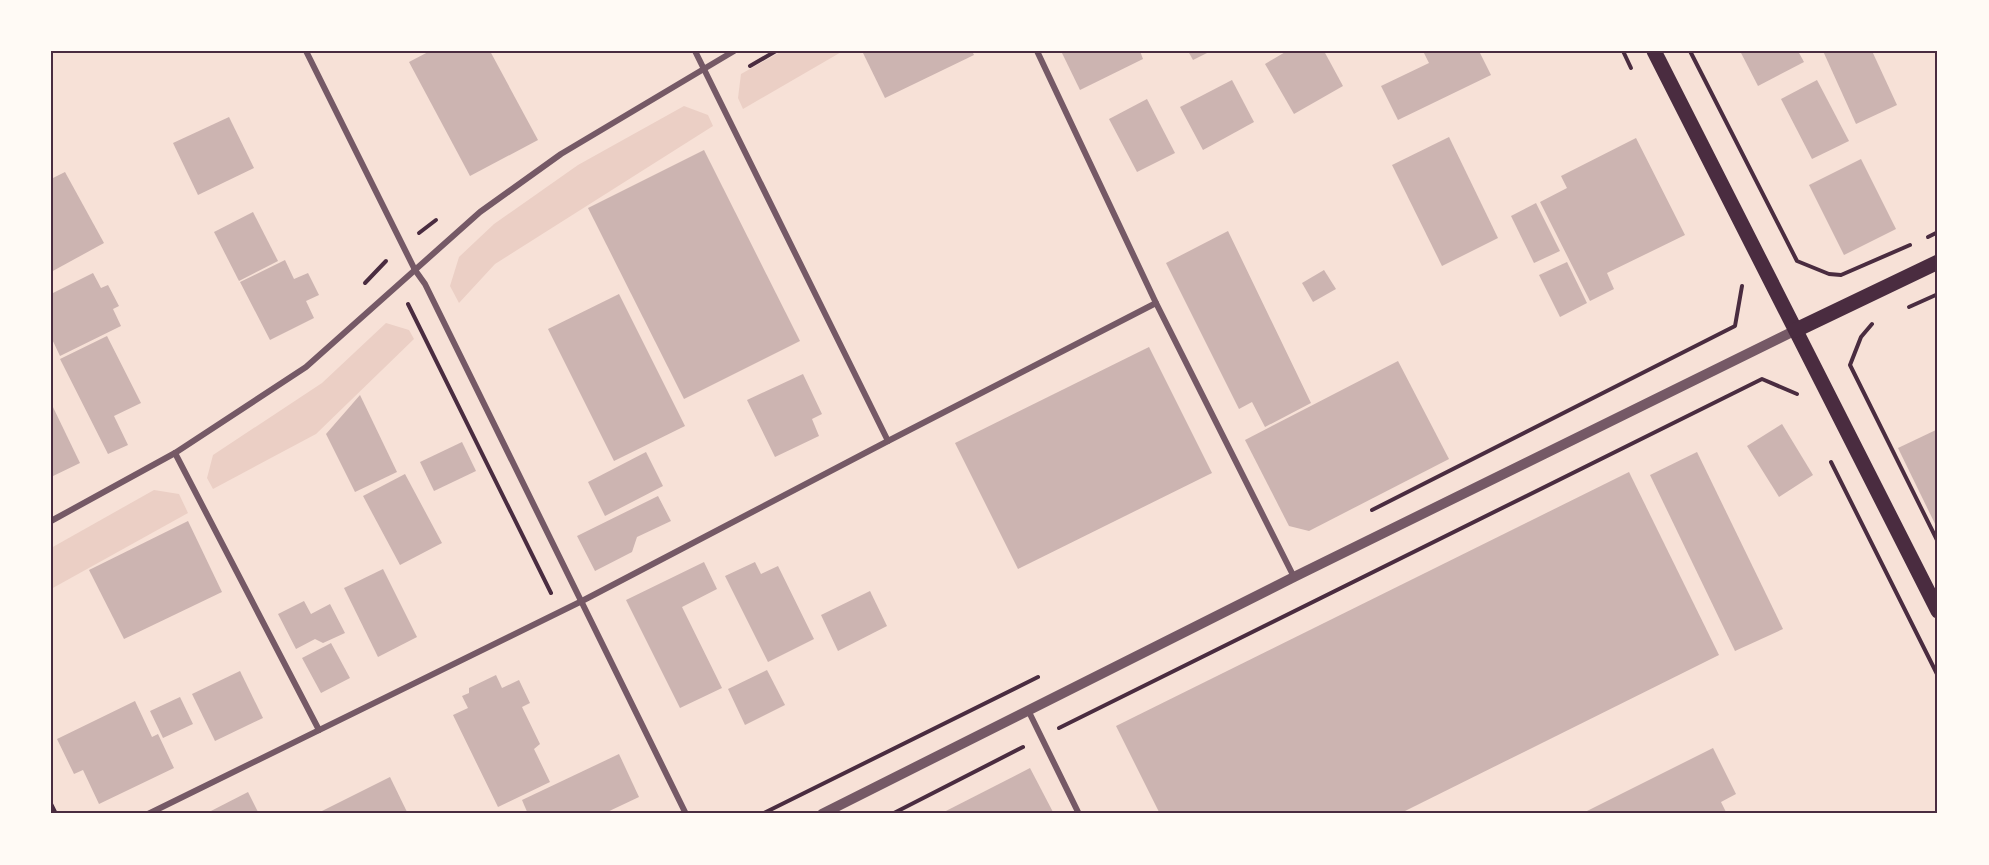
<svg xmlns="http://www.w3.org/2000/svg" width="1989" height="865" font-family="Ubuntu,sans-serif">
  <rect width="100%" height="100%" fill="#f7e1d7"/>
  <!-- green -->
  <g fill="#ebcfc5">
    <polygon points="782,51 843,51 743,109 738,98 741,74"/>
    <polygon points="684,106 708,115 713,126 495,264 459,303 450,286 459,257 494,224 578,165"/>
    <polygon points="386,323 409,330 414,339 316,434 213,489 207,478 213,455 322,383"/>
    <polygon points="154,490 179,494 188,513 51,589 51,548"/>
  </g>
  <!-- building -->
  <g fill="#ccb4b1">
    <polygon points="430,51 490,51 538,140 470,176 409,62"/>
    <polygon points="868,51 972,51 974,55 885,98 863,53"/>
    <polygon points="1061,51 1140,51 1143,59 1080,90"/>
    <polygon points="1188,51 1211,51 1193,60"/>
    <polygon points="1287,51 1324,51 1343,86 1294,114 1265,64"/>
    <polygon points="1423,51 1479,51 1491,75 1398,120 1381,86 1429,63"/>
    <polygon points="1740,51 1798,51 1804,62 1758,86"/>
    <polygon points="1823,51 1872,51 1897,105 1856,124"/>
    <polygon points="1232,80 1254,122 1203,150 1180,107"/>
    <polygon points="1817,80 1849,141 1812,159 1781,99"/>
    <polygon points="1147,99 1175,153 1137,172 1109,119"/>
    <polygon points="229,117 254,168 198,195 173,143"/>
    <polygon points="1449,137 1498,238 1442,266 1392,165"/>
    <polygon points="1636,138 1685,235 1607,273 1614,289 1590,301 1540,202 1567,188 1561,176"/>
    <polygon points="704,150 800,341 684,399 588,208"/>
    <polygon points="1861,159 1896,229 1844,255 1809,185"/>
    <polygon points="65,172 104,243 51,272 51,179"/>
    <polygon points="1536,203 1560,251 1534,263 1511,216"/>
    <polygon points="253,212 278,261 239,281 214,232"/>
    <polygon points="1228,231 1311,403 1265,427 1252,402 1239,409 1166,263"/>
    <polygon points="285,260 294,279 308,273 319,295 306,301 314,318 270,340 240,282"/>
    <polygon points="1567,262 1587,303 1560,317 1539,275"/>
    <polygon points="1324,270 1336,289 1313,302 1302,283"/>
    <polygon points="93,273 101,288 108,285 119,306 113,309 121,326 60,356 51,337 51,294"/>
    <polygon points="619,294 685,426 614,461 548,329"/>
    <polygon points="107,336 141,403 114,416 128,445 108,454 60,359"/>
    <polygon points="1149,347 1212,473 1018,569 955,443"/>
    <polygon points="1398,361 1449,459 1309,531 1289,526 1245,440"/>
    <polygon points="803,374 822,414 812,419 819,436 775,457 747,400"/>
    <polygon points="360,395 397,472 355,492 326,434"/>
    <polygon points="51,403 80,463 51,477"/>
    <polygon points="1782,424 1813,475 1779,497 1747,446"/>
    <polygon points="1938,429 1938,530 1898,448"/>
    <polygon points="462,442 476,471 434,491 420,462"/>
    <polygon points="646,452 663,486 605,516 588,482"/>
    <polygon points="1697,452 1783,629 1735,651 1650,475"/>
    <polygon points="1629,472 1719,655 1399,814 1160,814 1116,726"/>
    <polygon points="405,474 442,543 400,565 363,496"/>
    <polygon points="658,496 671,521 637,537 632,552 595,571 577,536"/>
    <polygon points="188,521 222,592 124,639 89,570"/>
    <polygon points="704,562 717,589 682,607 722,688 680,708 626,600"/>
    <polygon points="755,562 761,574 778,566 814,639 768,662 725,576"/>
    <polygon points="383,569 417,637 378,657 344,588"/>
    <polygon points="870,591 887,626 838,651 821,615"/>
    <polygon points="304,601 311,614 330,604 345,633 323,643 315,639 296,649 278,614"/>
    <polygon points="331,643 350,678 321,693 302,658"/>
    <polygon points="767,670 785,705 745,725 728,689"/>
    <polygon points="240,671 263,718 215,741 192,694"/>
    <polygon points="496,675 502,688 519,680 530,703 522,707 540,744 534,749 550,782 498,807 453,715 468,708 462,696 469,693 469,688"/>
    <polygon points="180,697 193,724 163,738 150,711"/>
    <polygon points="135,701 152,737 158,734 174,768 99,804 83,770 74,774 57,739"/>
    <polygon points="1713,748 1736,794 1721,802 1727,814 1581,814"/>
    <polygon points="619,754 639,797 603,814 528,814 522,800"/>
    <polygon points="1030,768 1054,814 940,814"/>
    <polygon points="390,777 408,814 316,814"/>
    <polygon points="248,792 259,814 210,814 209,812"/>
  </g>
  <g fill="none" stroke-linecap="round" stroke-linejoin="round">
    <!-- path -->
    <g stroke="#4a2c40" stroke-width="4">
      <polyline points="1623,51 1631,68"/>
      <polyline points="1690,51 1797,261 1829,274 1841,275 1910,245"/>
      <polyline points="750,66 776,51"/>
      <polyline points="419,233 436,220"/>
      <polyline points="1928,237 1938,232"/>
      <polyline points="365,283 386,261"/>
      <polyline points="408,304 551,593"/>
      <polyline points="1909,307 1938,294"/>
      <polyline points="1872,324 1861,337 1850,365 1938,542"/>
      <polyline points="1831,462 1938,676"/>
      <polyline points="1372,510 1735,326 1742,286"/>
      <polyline points="1059,728 1762,379 1797,394"/>
      <polyline points="51,804 56,814"/>
      <polyline points="762,814 1038,677"/>
      <polyline points="892,814 1023,747"/>
    </g>
    <!-- minor -->
    <g stroke="#755966" stroke-width="6">
      <polyline points="306,51 415,270 425,284 686,814"/>
      <polyline points="695,51 888,441"/>
      <polyline points="1037,51 1156,303 1294,577"/>
      <polyline points="175,453 319,730"/>
      <polyline points="51,521 175,453 306,367 480,212 561,154 734,51"/>
      <polyline points="1028,710 1079,814"/>
      <polyline points="148,814 582,601 888,441 1156,303"/>
    </g>
    <!-- tertiary -->
    <polyline stroke="#755966" stroke-width="10" points="822,814 1294,577 1796,330"/>
    <!-- primary -->
    <g stroke="#4a2c40" stroke-width="15">
      <polyline points="1654,51 1938,611"/>
      <polyline points="1796,330 1938,262"/>
    </g>
  </g>
  <!-- border -->
  <rect width="1989" height="865" fill="none" stroke="#fffaf5" stroke-width="105"/>
  <rect x="52" y="52" width="1884" height="760" fill="none" stroke="#4a2c40" stroke-width="2"/>
</svg>
